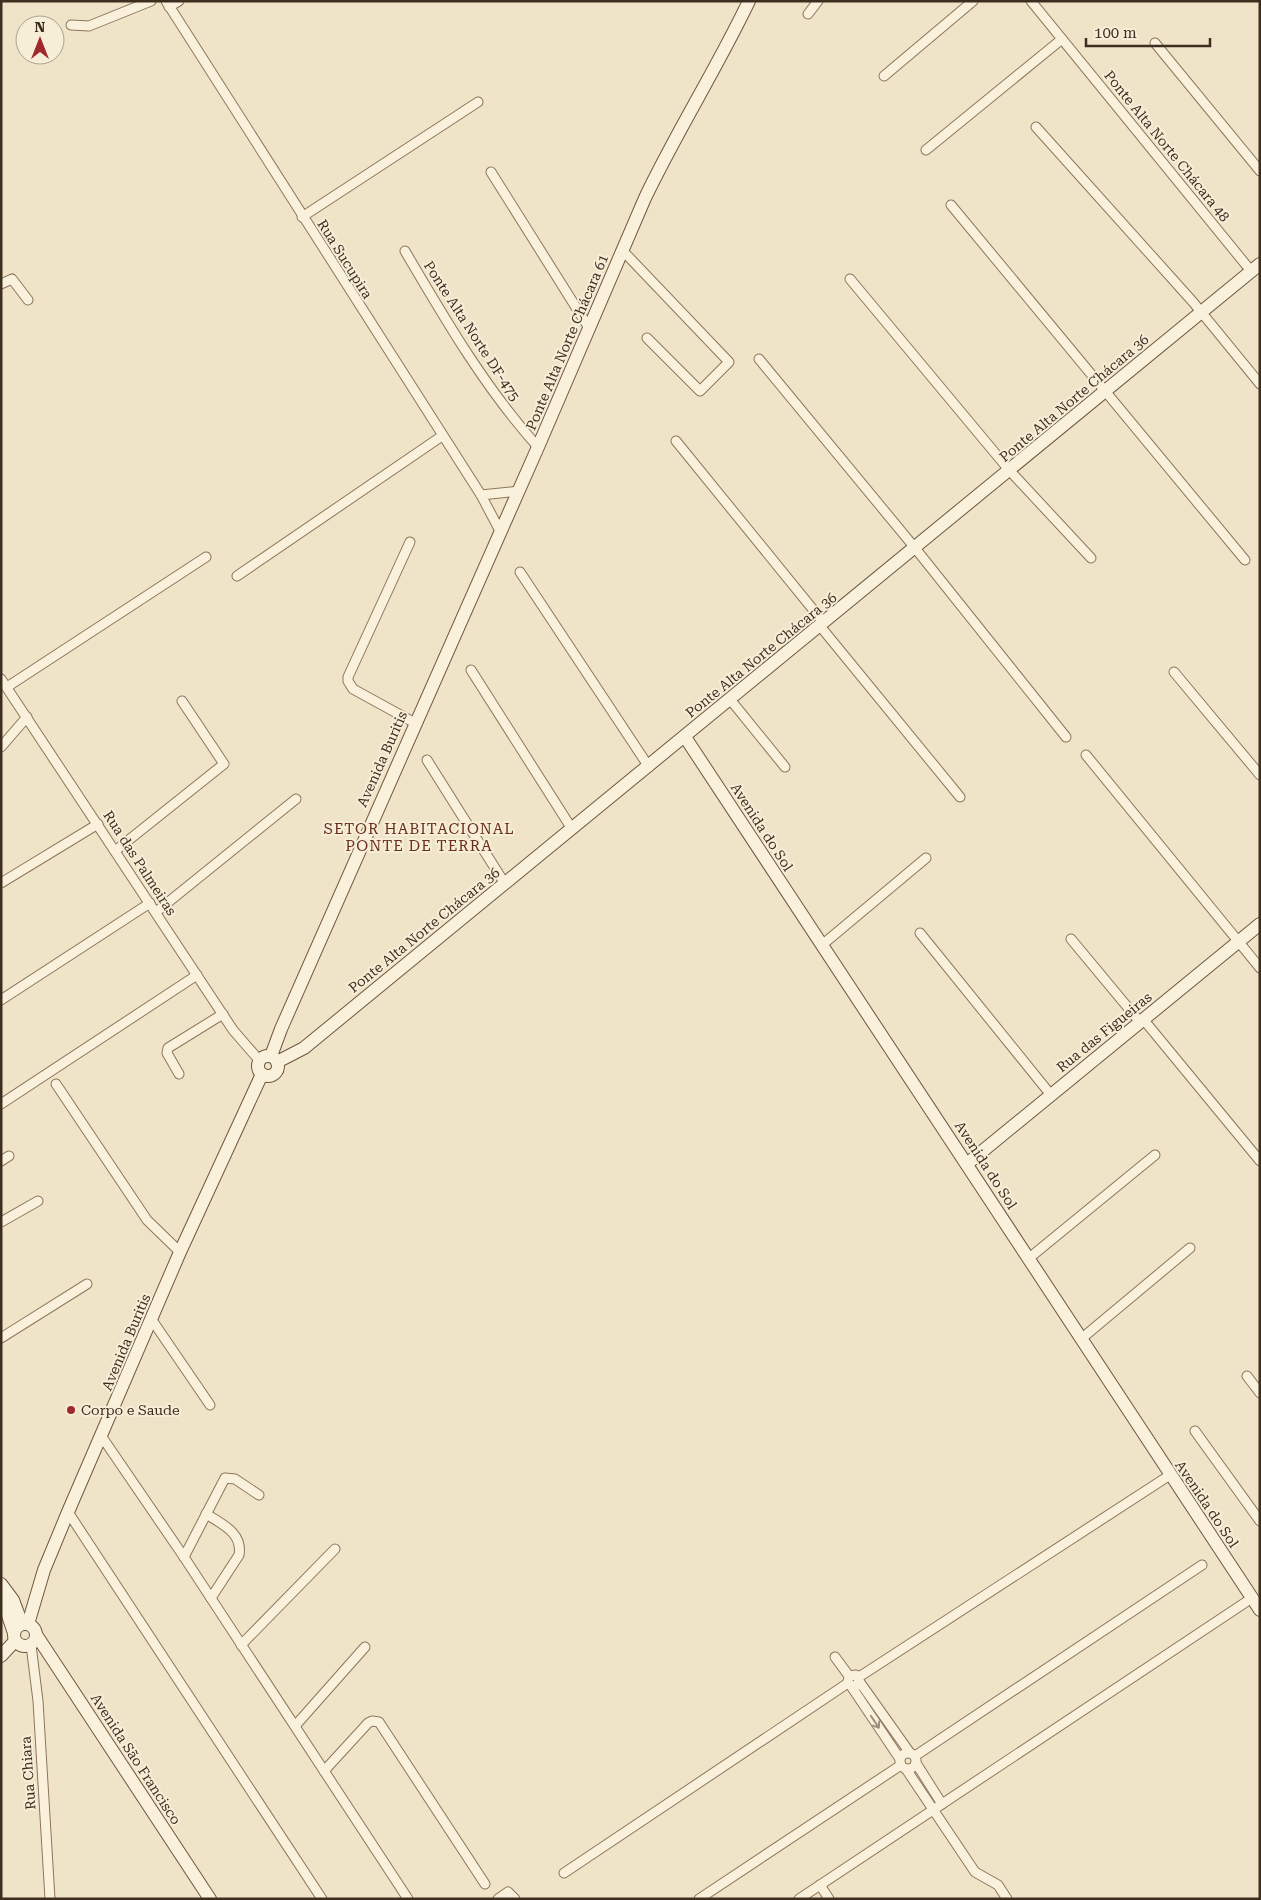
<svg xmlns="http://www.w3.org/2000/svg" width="1261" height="1900" font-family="'Roboto Serif',serif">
  <rect width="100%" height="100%" fill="#f0e4c8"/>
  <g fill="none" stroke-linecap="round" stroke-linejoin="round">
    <!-- street casing -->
    <g stroke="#8d765c" stroke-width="11">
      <g id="street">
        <polyline points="166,1 481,495 500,531"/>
        <polyline points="1031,1 1251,271"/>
        <polyline points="169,7 179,1"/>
        <polyline points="808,14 818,1"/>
        <polyline points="71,25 89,26 151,1"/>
        <polyline points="1155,43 1260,171"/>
        <polyline points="884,76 973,1"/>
        <polyline points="1036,127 1193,302 1260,384"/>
        <polyline points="926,150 1062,39"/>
        <polyline points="491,172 589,328"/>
        <polyline points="951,205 1245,560"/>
        <polyline points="302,217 478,102"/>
        <path d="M405 251C445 319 485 388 538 447"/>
        <polyline points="623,251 729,362 700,391 647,338"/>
        <polyline points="850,279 1010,471 1091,558"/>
        <polyline points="1,284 12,279 28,300"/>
        <polyline points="759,359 915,548 1066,737"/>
        <polyline points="676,441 824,623"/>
        <polyline points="481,495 519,491"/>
        <polyline points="410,542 348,677 348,681 353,689 415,723"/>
        <polyline points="520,572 649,767"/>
        <polyline points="237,576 442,436"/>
        <polyline points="820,626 960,797"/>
        <polyline points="471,670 572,829"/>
        <polyline points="1174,672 1260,775"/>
        <polyline points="1,679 233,1030 259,1060"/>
        <polyline points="7,687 206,557"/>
        <polyline points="729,698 785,767"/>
        <polyline points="1,747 27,717"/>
        <polyline points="1086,755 1260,968"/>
        <polyline points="427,760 505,884"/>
        <polyline points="115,851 224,764 182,701"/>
        <polyline points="1,883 98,824"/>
        <polyline points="156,912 296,799"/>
        <polyline points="920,933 1051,1095"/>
        <polyline points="1071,939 1140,1022"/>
        <polyline points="822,945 926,858"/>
        <polyline points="1,1000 150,903"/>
        <polyline points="1143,1019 1260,1161"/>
        <polyline points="179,1074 167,1053 168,1048 223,1014"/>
        <polyline points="56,1084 147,1220 180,1252"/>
        <polyline points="1,1104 197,975"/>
        <polyline points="1,1161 9,1156"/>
        <polyline points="1,1222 38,1201"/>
        <polyline points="1028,1259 1155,1155"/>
        <polyline points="152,1320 210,1405"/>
        <polyline points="1,1338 87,1284"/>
        <polyline points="1081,1339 1190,1248"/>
        <polyline points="1247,1376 1260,1393"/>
        <polyline points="1195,1431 1260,1521"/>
        <polyline points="102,1437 184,1557 408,1899"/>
        <polyline points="68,1512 322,1899"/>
        <path d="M206 1514C222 1524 243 1533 239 1555L211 1598"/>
        <polyline points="184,1557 225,1478 235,1479 259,1495"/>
        <polyline points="31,1645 38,1701 50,1899"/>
        <polyline points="241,1645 335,1549"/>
        <polyline points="835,1657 849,1676 848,1683 851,1686 858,1685 859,1677 856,1675 849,1676"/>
        <polyline points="859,1677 1170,1475"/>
        <polyline points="859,1681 910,1753"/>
        <polyline points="851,1686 900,1759"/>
        <polyline points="295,1726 365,1647"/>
        <circle cx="908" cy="1761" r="8"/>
        <polyline points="915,1756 1202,1565"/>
        <polyline points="916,1763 942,1804"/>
        <polyline points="906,1769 975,1872 998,1885 1007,1899"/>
        <polyline points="324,1771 368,1723 372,1721 379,1722 485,1884"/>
        <polyline points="564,1873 848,1683"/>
        <polyline points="820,1885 829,1899"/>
        <polyline points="498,1899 508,1892 515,1899"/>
        <polyline points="699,1899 901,1765"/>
        <polyline points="799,1899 1252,1598"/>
      </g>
    </g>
    <!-- secondary casing -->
    <g stroke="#6f573f" stroke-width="14">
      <g id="secondary">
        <polyline points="685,737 1260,1610"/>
        <path d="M271 1056 281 1029 538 447 645 198C677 131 717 68 749 1"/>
        <circle cx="268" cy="1066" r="10"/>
        <polyline points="277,1062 304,1048 1260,264"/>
        <polyline points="968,1163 1260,924"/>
        <polyline points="1,1584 13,1600 22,1624"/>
        <polyline points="1,1595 14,1633"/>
        <circle cx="25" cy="1635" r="11"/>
        <polyline points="28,1624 44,1570 68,1512 180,1252 262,1074"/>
        <polyline points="37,1636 210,1899"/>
        <polyline points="1,1656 15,1641"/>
      </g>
    </g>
    <!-- street -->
    <use href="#street" stroke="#faf1dc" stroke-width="9"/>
    <!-- secondary -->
    <use href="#secondary" stroke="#faf1dc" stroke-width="12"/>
  </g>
  <!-- one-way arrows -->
  <defs><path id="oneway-shaft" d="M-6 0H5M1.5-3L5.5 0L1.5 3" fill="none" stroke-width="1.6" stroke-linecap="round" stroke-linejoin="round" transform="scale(1.25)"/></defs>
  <use stroke="#9c907e" href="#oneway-shaft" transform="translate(875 1722) rotate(56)"/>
  <!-- markers -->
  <circle fill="#9e2a2b" stroke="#f7eed8" stroke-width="2" cx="71" cy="1410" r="5"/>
  <g text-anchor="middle" stroke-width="4" stroke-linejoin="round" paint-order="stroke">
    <!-- street labels -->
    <g font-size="14" fill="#3d2e20" stroke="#f7eed8">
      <text transform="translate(1167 146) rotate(51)" y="5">Ponte Alta Norte Chácara 48</text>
      <text transform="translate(345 259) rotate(58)" y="5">Rua Sucupira</text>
      <text transform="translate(472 331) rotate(57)" y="5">Ponte Alta Norte DF-475</text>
      <text transform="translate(567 342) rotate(-67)" y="5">Ponte Alta Norte Chácara 61</text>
      <text transform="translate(1074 398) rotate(-40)" y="5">Ponte Alta Norte Chácara 36</text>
      <text transform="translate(761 655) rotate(-39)" y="5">Ponte Alta Norte Chácara 36</text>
      <text transform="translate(382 759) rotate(-66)" y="5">Avenida Buritis</text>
      <text transform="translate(762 827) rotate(57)" y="5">Avenida do Sol</text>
      <text transform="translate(140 863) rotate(57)" y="5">Rua das Palmeiras</text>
      <text transform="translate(424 930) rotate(-39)" y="5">Ponte Alta Norte Chácara 36</text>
      <text transform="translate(1104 1032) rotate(-39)" y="5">Rua das Figueiras</text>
      <text transform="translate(986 1165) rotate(57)" y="5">Avenida do Sol</text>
      <text transform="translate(126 1342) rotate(-67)" y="5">Avenida Buritis</text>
      <text transform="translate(1207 1504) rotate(56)" y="5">Avenida do Sol</text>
      <text transform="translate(136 1759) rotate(57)" y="5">Avenida São Francisco</text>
      <text transform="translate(28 1773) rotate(-94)" y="5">Rua Chiara</text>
    </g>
    <!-- poi labels -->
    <g font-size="14" fill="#3d2e20" stroke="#f7eed8" text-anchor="start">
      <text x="81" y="1415">Corpo e Saude</text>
    </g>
    <!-- neighbourhood labels -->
    <g font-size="15" letter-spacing="1" fill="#6b2e1e" stroke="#f7eed8">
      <text x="419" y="834">SETOR HABITACIONAL<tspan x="419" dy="17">PONTE DE TERRA</tspan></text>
    </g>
  </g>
  <!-- border -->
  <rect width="1261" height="1900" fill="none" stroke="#3d2e20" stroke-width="5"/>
  <!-- north arrow -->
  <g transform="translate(40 40)"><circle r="24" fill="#f7eed8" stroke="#ada18e"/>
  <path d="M0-4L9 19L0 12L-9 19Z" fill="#9e2a2b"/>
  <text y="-8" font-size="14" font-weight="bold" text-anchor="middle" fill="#3d2e20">N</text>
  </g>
  <!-- scale -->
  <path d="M1086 38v8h124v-8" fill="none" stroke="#3d2e20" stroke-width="2.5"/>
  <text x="1094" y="38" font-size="15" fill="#3d2e20" stroke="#f7eed8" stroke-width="4" paint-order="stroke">100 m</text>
</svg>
